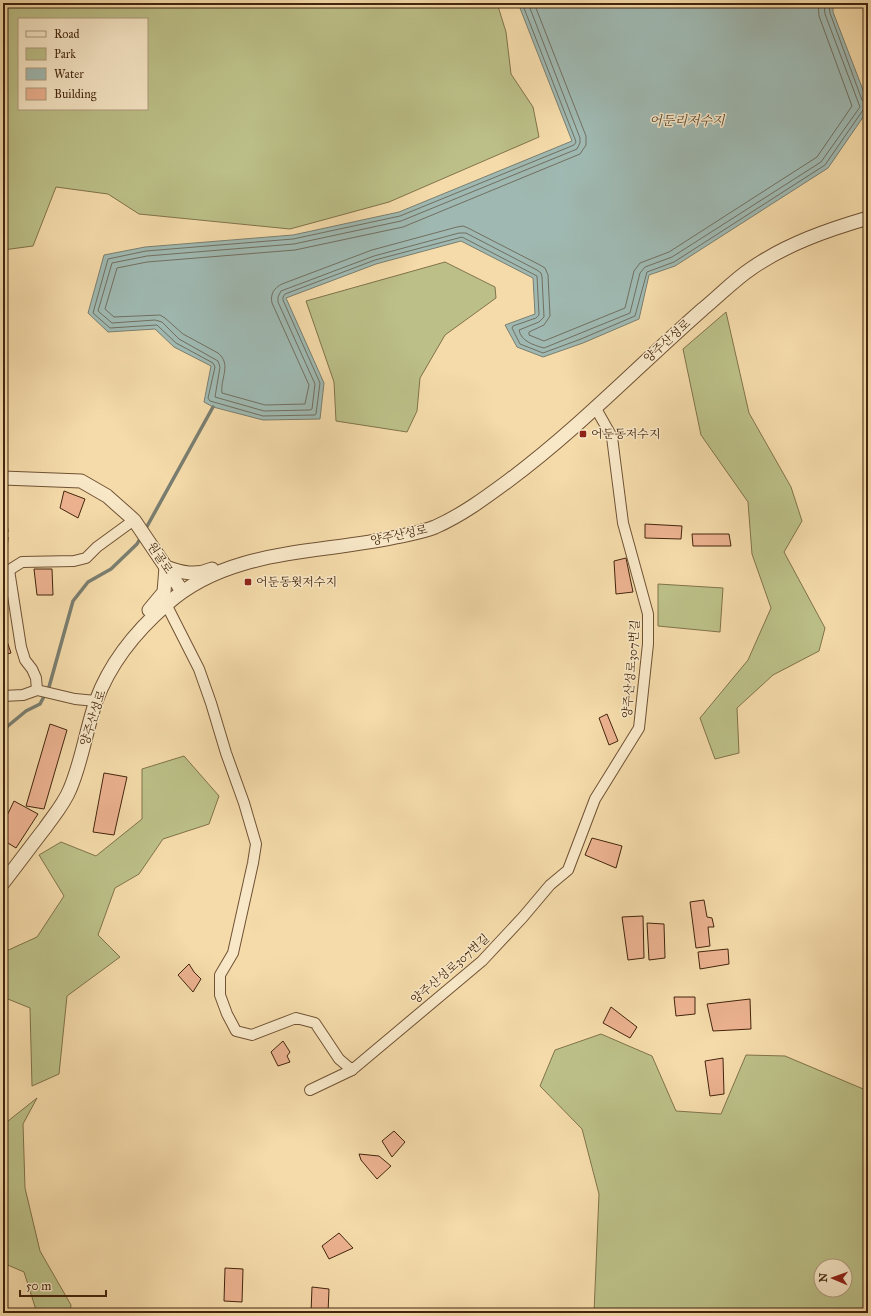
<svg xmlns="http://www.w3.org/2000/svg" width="871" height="1316" font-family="'IM FELL Great Primer','Noto Serif KR',serif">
  <rect width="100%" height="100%" fill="#f5dbaa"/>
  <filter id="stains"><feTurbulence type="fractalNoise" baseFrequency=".005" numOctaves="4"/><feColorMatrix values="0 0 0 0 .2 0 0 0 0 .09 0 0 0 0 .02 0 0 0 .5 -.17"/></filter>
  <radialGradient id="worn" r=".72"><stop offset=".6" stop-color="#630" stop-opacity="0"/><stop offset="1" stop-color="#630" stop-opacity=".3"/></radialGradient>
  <!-- green -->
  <g fill="#bcc088" stroke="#80724a" fill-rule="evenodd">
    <path d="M3 3H497L506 32 511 74 533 107 539 137 389 202 290 229 139 214 108 194 56 187 33 246 3 250ZM19 19H147V109H19Z"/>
    <polygon points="445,262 495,287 496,298 445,335 420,378 417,411 407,432 336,421 334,382 306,301"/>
    <polygon points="726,312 749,413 791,487 802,521 784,552 825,628 819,651 773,675 737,708 739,753 715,759 700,718 748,660 771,608 752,554 748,502 701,435 683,349"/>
    <polygon points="658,584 723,588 720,632 658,626"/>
    <polygon points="184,756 219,796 209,824 163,839 139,874 115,888 98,935 120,957 67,996 59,1074 32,1086 30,1008 3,997 3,950 4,952 37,937 64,896 39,855 61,842 96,856 142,819 142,769"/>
    <path d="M601 1034 652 1056 676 1111 721 1114 746 1055 785 1056 868 1091V1313H594L599 1194 582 1129 540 1086 555 1050ZM821 1266H845V1290H821Z"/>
    <polygon points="37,1098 23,1124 25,1188 40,1251 71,1305 70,1313 37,1313 24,1272 3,1263 3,1125"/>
  </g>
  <!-- water -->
  <polygon fill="#9fb9b2" stroke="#7a7e70" points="518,3 833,3 833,12 868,103 868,110 828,168 675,266 649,275 639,319 583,343 543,357 517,347 505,325 535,314 533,278 461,241 376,264 286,298 324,383 320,419 263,420 213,407 204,402 211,366 174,347 155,329 108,332 88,313 104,255 145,247 293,235 399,212 572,141"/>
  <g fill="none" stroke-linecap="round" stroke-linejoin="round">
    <!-- shore -->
    <g stroke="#716f60" stroke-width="1">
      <polyline points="522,3 575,139 576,142 574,145 400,216 293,239 146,251 108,259 93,313 110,328 157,325 176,343 213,363 215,367 208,398 210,401 263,416 315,415 316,414 320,383 283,300 283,297 285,294 375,260 462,237 537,276 539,315 536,318 513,326 512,328 520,344 543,353 581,339 635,316 647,272 674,262 825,165 863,110 868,108"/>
      <path d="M528 3 580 138V143L577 149 401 221 294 244 147 256 112 263 98 311 112 323 155 320 162 322 179 339 218 361 220 367 215 397 264 411 310 410 312 409 315 384 278 302V297L281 291 374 256 459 233H466L537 270 541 273 542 277 544 317 539 322 519 330C521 341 533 345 544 348L630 313 640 273 645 267 672 257 821 162 860 107 825 14 824 3"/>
      <path d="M534 3 586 136V145L580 154 403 227 295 250 147 262 117 268 105 309 114 317 160 315 165 318 183 334 218 353C232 364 220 379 222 393L265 405 305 404 309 385 272 303C270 294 274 288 282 284L372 250 457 227 463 226 468 228 540 265 545 268 548 275 550 316 544 325 529 332V335L544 341 625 308 634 271 640 263 669 252 817 157 852 106 819 16 818 3"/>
      <polyline points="829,3 830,13 862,100 865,102 868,103"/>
    </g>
    <!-- stream -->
    <g stroke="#7a7e70" stroke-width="3.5">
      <polyline points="145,530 213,407"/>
      <polyline points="3,730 26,711 40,704 49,687 73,601 88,582 111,569 137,544 141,537"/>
    </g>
  </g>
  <!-- building -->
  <g fill="#ecb290" stroke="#43250d">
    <polygon points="64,491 85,499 78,518 60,508"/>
    <polygon points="3,510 6,510 8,532 3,531"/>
    <polygon points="645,524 682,526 681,539 645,538"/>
    <polygon points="692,534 729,534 731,546 693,546"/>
    <polygon points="3,537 8,537 6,565 3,565"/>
    <polygon points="626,558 633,592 616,594 614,561"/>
    <polygon points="34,569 52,569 53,595 37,595"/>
    <polygon points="5,635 11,653 3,655 3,636"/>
    <polygon points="607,714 618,741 609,745 599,718"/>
    <polygon points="50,724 67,730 44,809 26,806"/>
    <polygon points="104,773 127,777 114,835 93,832"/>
    <polygon points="14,801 38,814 16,848 3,840 3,824"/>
    <polygon points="592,838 622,846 616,868 585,855"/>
    <polygon points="704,900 707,917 712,918 714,927 708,927 710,946 696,948 690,902"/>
    <polygon points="643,916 644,958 628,960 622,917"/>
    <polygon points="647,923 664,924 665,958 649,960"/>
    <polygon points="728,949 729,964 700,969 698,952"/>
    <polygon points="189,964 194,972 201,979 193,992 178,975"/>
    <polygon points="674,997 695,997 695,1014 676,1016"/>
    <polygon points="750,999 751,1029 713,1031 707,1004"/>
    <polygon points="611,1007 637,1027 630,1038 603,1023"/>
    <polygon points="283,1041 290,1052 287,1056 290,1062 278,1066 271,1052"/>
    <polygon points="723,1058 724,1094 710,1096 705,1061"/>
    <polygon points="394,1131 405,1142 392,1157 382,1141"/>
    <polygon points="359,1154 379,1156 391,1166 377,1179 361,1160"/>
    <polygon points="339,1233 353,1248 329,1259 322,1246"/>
    <polygon points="225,1268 243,1269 242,1302 224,1301"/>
    <polygon points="312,1287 329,1289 328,1313 311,1313"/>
  </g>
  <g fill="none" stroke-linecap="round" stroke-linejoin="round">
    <!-- minor casing -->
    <g stroke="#705234" stroke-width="12">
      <g id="minor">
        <polyline points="9,570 21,647 25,660 32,669 36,678 37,690"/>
        <polyline points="3,574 22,562 74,561 86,558 97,547 134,520"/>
        <polyline points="166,604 199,669 211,703 226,753 244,803 256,844 253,863 233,953 220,975 220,995 227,1014 236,1031 252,1035 296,1018 315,1023 339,1059 352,1070 482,961 523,917 550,885 568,870 595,799 639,728 648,644 648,614 623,523 612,437 595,407"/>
        <polyline points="3,696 23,695 37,690 75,699 96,701"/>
        <polyline points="310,1090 352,1070"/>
      </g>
    </g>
    <!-- tertiary casing -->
    <g stroke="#705234" stroke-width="15">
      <g id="tertiary">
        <polyline points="3,478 81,481 107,496 134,520 182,591"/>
        <path d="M149 610 164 592 166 567C182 573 196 576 212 569"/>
        <path d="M3 883C17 865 31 846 45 828 54 815 64 804 70 789 82 761 86 730 96 701 110 663 137 630 167 604 229 548 319 554 396 537 409 534 423 532 435 527 462 515 485 498 508 481 578 429 638 366 703 309 719 296 734 280 752 268 787 244 827 230 868 218"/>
      </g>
    </g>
    <!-- minor -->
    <use href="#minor" stroke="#f8e8c8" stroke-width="10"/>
    <!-- tertiary -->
    <use href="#tertiary" stroke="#f8e8c8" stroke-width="13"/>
  </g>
  <!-- markers -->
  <g fill="#8f2418" stroke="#f8e8c8" stroke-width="1.5">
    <rect x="579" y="430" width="8" height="8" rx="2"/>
    <rect x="244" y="578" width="8" height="8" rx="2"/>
  </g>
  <g text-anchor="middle" stroke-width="3" stroke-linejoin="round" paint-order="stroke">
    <!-- street labels -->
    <g font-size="12" fill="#43250d" stroke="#f8e8c8">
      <text transform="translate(667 341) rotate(-42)" y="4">양주산성로</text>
      <text transform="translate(399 535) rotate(-12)" y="4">양주산성로</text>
      <text transform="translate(160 558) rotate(56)" y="4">원골로</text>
      <text transform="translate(631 669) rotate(-85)" y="4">양주산성로307번길</text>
      <text transform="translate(93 718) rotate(-72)" y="4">양주산성로</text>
      <text transform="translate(450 969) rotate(-41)" y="4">양주산성로307번길</text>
    </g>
    <!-- poi labels -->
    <g font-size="12" fill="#43250d" stroke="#f8e8c8" text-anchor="start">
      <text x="591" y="438">어둔동저수지</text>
      <text x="256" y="586">어둔동윗저수지</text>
    </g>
    <!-- water labels -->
    <g font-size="13" font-style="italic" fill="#5a4a36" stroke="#f8e8c8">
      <text x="687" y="125">어둔리저수지</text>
    </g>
  </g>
  <!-- margin -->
  <rect width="871" height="1316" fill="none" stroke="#f5dbaa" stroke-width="16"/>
  <rect x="4" y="4" width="863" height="1308" fill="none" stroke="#43250d" stroke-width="2"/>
  <rect x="8" y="8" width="855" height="1300" fill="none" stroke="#43250d"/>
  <!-- legend -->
  <rect x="18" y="18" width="130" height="92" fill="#f8e8c8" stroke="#b09a7d"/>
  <rect x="26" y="31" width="20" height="6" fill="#f8e8c8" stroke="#b09a7d"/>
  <text x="54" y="38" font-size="12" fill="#43250d">Road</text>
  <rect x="26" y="48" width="20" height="12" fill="#bcc088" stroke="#b09a7d"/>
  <text x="54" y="58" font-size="12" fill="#43250d">Park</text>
  <rect x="26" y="68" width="20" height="12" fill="#9fb9b2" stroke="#b09a7d"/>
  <text x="54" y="78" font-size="12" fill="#43250d">Water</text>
  <rect x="26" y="88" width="20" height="12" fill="#ecb290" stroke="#b09a7d"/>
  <text x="54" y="98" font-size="12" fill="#43250d">Building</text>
  <!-- north arrow -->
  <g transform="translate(833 1278) rotate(272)"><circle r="19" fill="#f8e8c8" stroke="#b09a7d"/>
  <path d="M0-3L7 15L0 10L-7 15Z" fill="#8f2418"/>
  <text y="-6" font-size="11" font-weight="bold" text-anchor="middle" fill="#43250d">N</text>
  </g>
  <!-- scale -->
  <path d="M20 1290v6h86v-6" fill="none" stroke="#43250d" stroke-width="2"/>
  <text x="26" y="1290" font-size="12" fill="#43250d" stroke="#f8e8c8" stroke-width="3" paint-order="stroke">50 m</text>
  <rect width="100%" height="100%" filter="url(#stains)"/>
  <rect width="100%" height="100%" fill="url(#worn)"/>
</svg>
